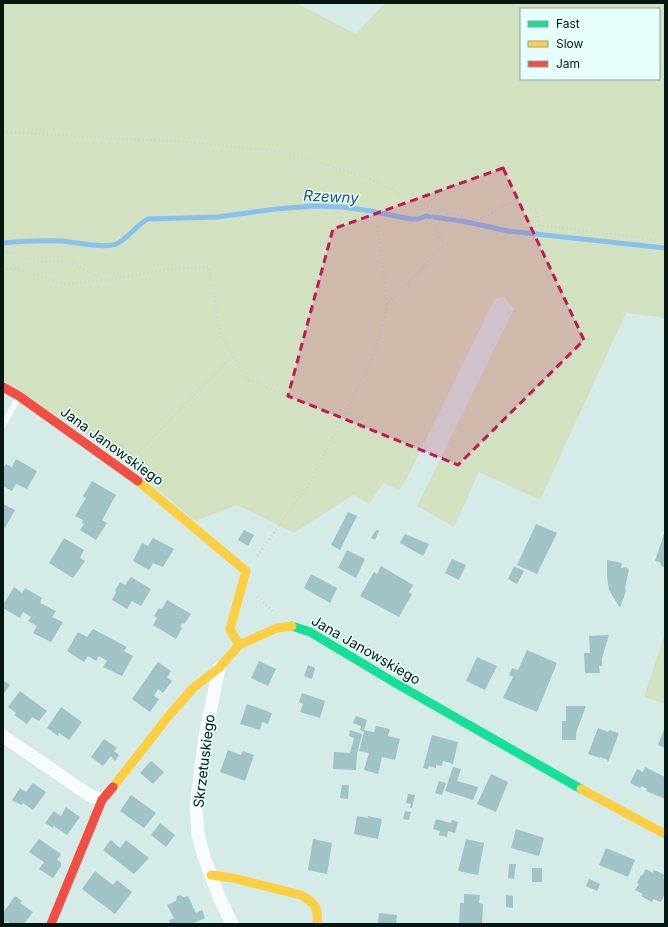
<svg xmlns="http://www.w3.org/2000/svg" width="668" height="927" font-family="Inter,sans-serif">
  <rect width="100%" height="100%" fill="#d5ebe8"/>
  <!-- green -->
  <g fill="#d2e2c0" fill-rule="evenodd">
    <path d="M3 3H296L356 34 385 3H665V319L659 317 626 313 540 500 479 472 454 527 417 506 514 309 503 296 494 300 407 478 399 490 383 483 369 504 353 495 294 533 237 505 195 521 127 462 3 380ZM521 9H659V79H521Z"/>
    <polygon points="665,633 665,704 644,697"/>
  </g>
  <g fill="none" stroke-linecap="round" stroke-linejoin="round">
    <!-- stream -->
    <path stroke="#89c0ed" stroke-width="5" d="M3 243C23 241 42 240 61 241 76 242 104 249 116 244 129 238 136 225 148 219L217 217 276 209 313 206 342 207 371 211 410 219H418L426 216 462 221 508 231 665 248"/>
  </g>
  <!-- building -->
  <g fill="#9fc3c7">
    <polygon points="16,459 37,471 27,489 16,484 12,491 3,486 3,469 6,464 12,467"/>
    <polygon points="92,481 116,495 102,520 107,523 96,540 80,530 84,524 82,522 83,520 75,516 86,498 83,496"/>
    <polygon points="3,504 15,510 5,528 3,527"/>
    <polygon points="348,512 357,516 340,550 331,545"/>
    <polygon points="536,524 557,533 537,574 517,565"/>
    <polygon points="244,530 254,535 248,546 238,540"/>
    <polygon points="376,530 379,531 375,540 371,538"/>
    <polygon points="665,531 665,567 661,566 660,562 655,561"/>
    <polygon points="405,534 429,544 423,556 400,543"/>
    <polygon points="64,538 84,550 80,558 85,561 73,578 49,563"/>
    <polygon points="153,538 174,549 163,567 153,563 149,570 133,561 142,543 148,546"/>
    <polygon points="347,550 365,559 356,578 338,568"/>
    <polygon points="452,559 466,565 459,580 445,573"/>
    <polygon points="607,560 622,563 621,568 626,567 629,570 625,587 626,591 620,608 609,590 607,576"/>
    <polygon points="381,566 413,585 409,592 412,594 399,617 360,596 374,572 377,574"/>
    <polygon points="514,566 524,571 517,584 508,579"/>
    <polygon points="311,574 337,588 330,603 304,588"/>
    <polygon points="131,577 151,589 141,606 132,601 127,609 112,600 116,592 115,591 120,582 125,585"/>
    <polygon points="14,587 22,593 25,588 42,598 40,603 56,611 52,617 63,622 51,642 33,633 37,626 28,621 31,617 23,612 20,618 3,608 3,605"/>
    <polygon points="167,600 191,614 184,624 182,623 180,627 182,628 176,639 153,625 157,618 154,616 159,608 162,609"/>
    <polygon points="93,629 127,647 124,651 133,656 122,676 103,667 107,661 99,656 96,661 88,656 84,662 67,651 78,632 87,637"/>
    <polygon points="609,635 602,658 602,666 599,666 600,673 585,673 584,653 590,653 589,636"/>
    <polygon points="527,650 557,663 537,712 503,698 513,677 509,675 512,668 518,670"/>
    <polygon points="477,657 497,666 485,690 466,681"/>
    <polygon points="259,661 276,669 268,686 251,678"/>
    <polygon points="158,662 171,671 167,677 172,681 163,693 158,689 154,696 159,699 150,712 132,699"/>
    <polygon points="308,665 315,668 312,679 304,676"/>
    <polygon points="3,680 10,685 3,695"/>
    <polygon points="20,691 47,711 39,721 32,717 27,724 14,715 16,713 8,707"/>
    <polygon points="302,693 325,701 320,718 300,712 303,704 299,702"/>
    <polygon points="247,704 272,713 268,724 262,722 260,730 240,724"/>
    <polygon points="566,706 586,706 576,733 576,740 562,740 562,721 566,721"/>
    <polygon points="61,707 82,722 69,740 59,733 58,736 47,728"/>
    <polygon points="356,716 367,720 364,730 374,732 376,726 390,729 388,736 400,739 395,760 382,757 378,774 364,770 369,753 359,751 364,732 360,730 361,726 353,723"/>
    <polygon points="665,727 665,748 658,745"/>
    <polygon points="598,728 608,732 609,730 619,733 608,762 607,762 608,760 600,757 600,758 588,754"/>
    <polygon points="350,730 362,734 357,754 356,770 333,769 334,752 350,753 354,738 349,736"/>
    <polygon points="432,735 458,742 453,764 443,761 442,766 436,765 436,768 429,766 428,769 423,768"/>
    <polygon points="104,739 117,748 114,751 119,755 115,761 111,756 103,766 91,757"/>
    <polygon points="228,750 241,755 243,751 254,755 245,781 220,772"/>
    <polygon points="151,761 164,772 153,784 140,773"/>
    <polygon points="453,767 461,769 457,781 478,787 473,800 445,791"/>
    <polygon points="645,767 665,777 665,799 646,791 647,789 642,786 640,788 630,783 637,769 643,772"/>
    <polygon points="491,774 508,782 496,812 477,804"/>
    <polygon points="439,781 446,783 442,795 435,793"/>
    <polygon points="33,783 46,792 33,810 23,803 21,805 12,800 20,788 26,792"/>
    <polygon points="342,785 349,785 348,799 340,798"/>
    <polygon points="408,794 415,795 412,808 410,808 411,804 406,803"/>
    <polygon points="131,795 156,813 144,828 120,811"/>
    <polygon points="66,807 80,817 67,835 54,826 53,828 45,823 54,811 61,816"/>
    <polygon points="405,811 411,812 409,820 403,819"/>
    <polygon points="357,816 368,818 368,816 382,819 378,839 354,834"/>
    <polygon points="436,819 451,823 452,820 458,822 455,833 448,831 447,837 439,835 440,831 433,829"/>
    <polygon points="160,823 175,835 166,847 151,835"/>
    <polygon points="516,829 544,838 539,856 511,848"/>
    <polygon points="39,839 61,854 57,860 61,862 61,866 53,878 39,869 44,862 29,852"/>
    <polygon points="313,839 332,843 327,874 308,870"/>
    <polygon points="466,839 484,843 478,875 458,871"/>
    <polygon points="111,840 120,848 126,840 149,858 134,874 103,850"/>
    <polygon points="606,848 635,860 628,877 599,865"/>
    <polygon points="509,864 516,864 514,879 508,878"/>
    <rect x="532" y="868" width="10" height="14"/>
    <polygon points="646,869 653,873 654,870 665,875 663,878 665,879 665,893 661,902 653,899 652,902 641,896 643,894 635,890 639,884 637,883 641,875 642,876"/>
    <polygon points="95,871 113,885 117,880 132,892 115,914 82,889"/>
    <polygon points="589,879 600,884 597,891 586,886"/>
    <polygon points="464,894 480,895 479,903 483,904 482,924 459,924 460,903 464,903"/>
    <polygon points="180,895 184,897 188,896 196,913 202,910 205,918 192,924 170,924 169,920 174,918 167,905 176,901 177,896"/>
    <polygon points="506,895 513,896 513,908 506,907"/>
    <polygon points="15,896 22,901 20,903 33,912 24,924 11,924 7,921 6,923 3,921 3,913"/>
    <polygon points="379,913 397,915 396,924 378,924"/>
  </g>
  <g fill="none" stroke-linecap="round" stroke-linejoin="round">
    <!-- path -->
    <g stroke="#ccd3d2" stroke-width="2.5" stroke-dasharray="1 3" stroke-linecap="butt">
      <polyline points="3,132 187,142 287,152 368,178 427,206 444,245 387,305 375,353 310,482 256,558"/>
      <polyline points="427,206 478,220 514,201 536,210 540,225 665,241"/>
      <polyline points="378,227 387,305"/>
      <polyline points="3,250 41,262 68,261 105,280"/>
      <polyline points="3,270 13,268 64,284 106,280 170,269 209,267 221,336 248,380 342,417"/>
      <polyline points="133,458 233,355"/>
      <polyline points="257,597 274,612"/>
    </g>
    <!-- lane -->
    <polyline stroke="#f9fcfc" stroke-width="6" points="3,425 18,398"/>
    <!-- street -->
    <g stroke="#f9fcfc" stroke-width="13">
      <polyline points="219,668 205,736 196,807 198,835 204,857 219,897 232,924"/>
      <polyline points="3,736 89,795 102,800"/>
    </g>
    <!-- fast -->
    <polyline stroke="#16e098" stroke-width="9" points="292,626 310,632 397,684 581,789"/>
    <!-- slow -->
    <g stroke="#ffcf43" stroke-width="9">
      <polyline points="138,481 246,571 230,629 239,645 277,628 292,626"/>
      <polyline points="113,787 167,718 193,688 219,668 239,645"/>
      <polyline points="581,789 665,834"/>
      <path d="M211 875 233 878 301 895C315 903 319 908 317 924"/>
    </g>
    <!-- jam -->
    <g stroke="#f24e42" stroke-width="9">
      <polyline points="3,387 19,396 138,481"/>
      <polyline points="51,924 102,800 113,787"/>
    </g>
  </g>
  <!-- marked area -->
  <path fill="#c2185b" fill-opacity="0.2" stroke="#c2185b" stroke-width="3" stroke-dasharray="8 5" stroke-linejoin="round" d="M503 168 584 340 458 465 288 396 333 229Z"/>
  <g text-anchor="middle" stroke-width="3" stroke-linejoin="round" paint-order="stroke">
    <!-- street labels -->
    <g font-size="14" fill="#061613" stroke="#e6fffa">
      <text transform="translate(112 446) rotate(36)" y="5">Jana Janowskiego</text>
      <text transform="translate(366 650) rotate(30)" y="5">Jana Janowskiego</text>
      <text transform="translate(204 761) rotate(-83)" y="5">Skrzetuskiego</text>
    </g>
    <!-- water labels -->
    <g font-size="15" font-style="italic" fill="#21517d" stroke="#e6fffa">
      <text transform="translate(331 197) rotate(3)" y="5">Rzewny</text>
    </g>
  </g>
  <!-- border -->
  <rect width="668" height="927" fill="none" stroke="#061613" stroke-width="8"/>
  <!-- legend -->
  <rect x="520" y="8" width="140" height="72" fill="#e6fffa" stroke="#8ca29e"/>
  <rect x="528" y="21" width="20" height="6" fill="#16e098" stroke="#8ca29e"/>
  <text x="556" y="28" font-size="12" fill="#061613">Fast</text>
  <rect x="528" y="41" width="20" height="6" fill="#ffcf43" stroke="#8ca29e"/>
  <text x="556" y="48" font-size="12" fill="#061613">Slow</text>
  <rect x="528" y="61" width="20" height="6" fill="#f24e42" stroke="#8ca29e"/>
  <text x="556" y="68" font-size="12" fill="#061613">Jam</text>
</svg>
